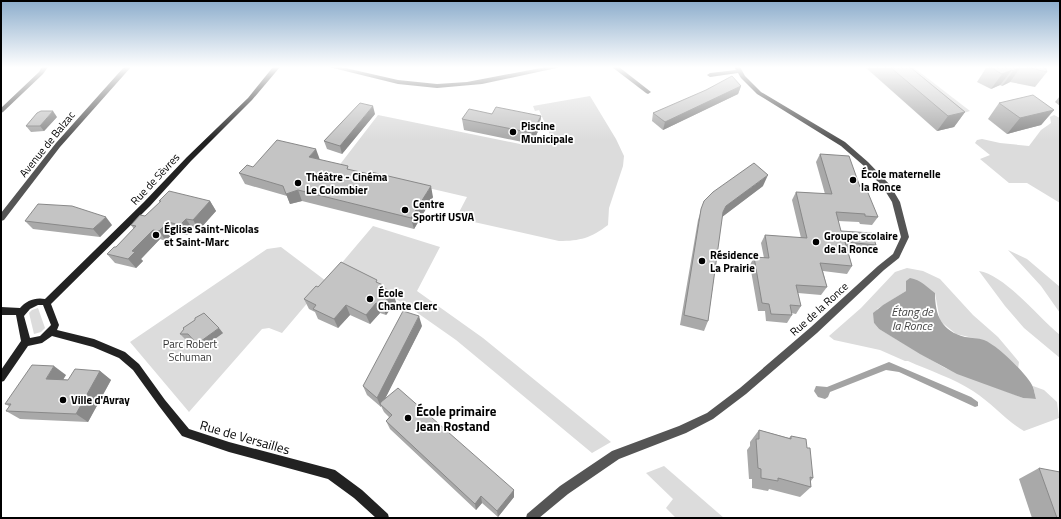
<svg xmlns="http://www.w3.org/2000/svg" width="1061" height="519" font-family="'Titillium Web',sans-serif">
  <rect width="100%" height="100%" fill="#fff"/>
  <!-- green -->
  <g fill="#dcdcdc">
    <polygon points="899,67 913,67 970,111 957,115"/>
    <path d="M590 96 616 139 624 156 623 166 609 208 608 225C591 238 580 241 559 241L456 218 467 197 338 167 378 115 520 144H532L552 139 539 110 535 111 533 106Z"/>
    <polygon points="1054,115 1060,118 1060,203 1027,183 1009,183 980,159 990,155 975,143 977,140 982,139 1000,143 1029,146 1041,130 1051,123 1050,117"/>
    <polygon points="373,226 440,247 417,291 483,338 611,442 592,453 456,340 409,307 340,265"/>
    <polygon points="281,247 326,281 282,333 269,328 262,329 189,412 130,342 267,249"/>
    <polygon points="1008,250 1027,259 1060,287 1060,313 1041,286"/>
    <path d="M907 268 923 271 940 279 973 315 998 337 1019 362 1018 369 1013 364 973 338 956 334 940 321 935 293 906 283 907 286 906 291 877 309 874 323 879 329 945 368 1023 398 1036 399 1033 386 1044 390 1057 402 1059 418 1024 431C1005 420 992 403 973 391 955 379 928 370 908 361H905L880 350 834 340 829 336 861 308 895 272Z"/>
    <path d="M979 271C1005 275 1039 318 1060 335V358L1024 328 1005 306Z"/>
    <polygon points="38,308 45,328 41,332 34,334 29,313 32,310"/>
    <polygon points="664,466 724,518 676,518 666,508 673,499 646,473"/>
  </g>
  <!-- water -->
  <g fill="#a3a3a3">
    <path d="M910 278C921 280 927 287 935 293 935 316 942 331 965 337 971 338 978 338 984 340 997 345 1027 374 1033 387 1034 390 1035 395 1036 399L1023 398 957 374 920 354 879 329 874 323 873 313 883 305 906 291V281Z"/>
    <polygon points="889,362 971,397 978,402 978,406 975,407 899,372 886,370 830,392 828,397 825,399 818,397 814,391 816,386 827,387"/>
  </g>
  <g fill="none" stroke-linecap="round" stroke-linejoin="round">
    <!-- minor -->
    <g fill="#555" fill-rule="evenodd">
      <polygon points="42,67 48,67 43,74 3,112 1,113 1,108 39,72"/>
      <polygon points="124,67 131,67 60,147 4,220 1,221 1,213 56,143"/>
      <polygon points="329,67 341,67 398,80 437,84 467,82 546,67 561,67 482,84 437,88 398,84"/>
      <polygon points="612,67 619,67 651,92 648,94 646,93"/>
      <polygon points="734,67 740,67 745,76 761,92 845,142 868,162 890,185 900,202 909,237 899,258 884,270 817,333 746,394 713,419 686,433 619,459 568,494 539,518 526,518 527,514 560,486 612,451 679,426 707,413 740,388 811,327 878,266 893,254 901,237 892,202 884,189 864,166 841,146 757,94 741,78 738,73 710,77 707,75 710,73 736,70"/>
    </g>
    <!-- secondary -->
    <path fill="#222" fill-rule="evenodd" d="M273 67H280L252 100 191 161 150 206 51 304 59 325 57 330 94 339 125 352 139 364 165 400 189 429 229 442 335 470 362 490 388 514 389 518H376L354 498 328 479 229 452 182 436 159 406 133 370 119 358 93 347 52 336 42 343 28 346 4 381 1 382V370L21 341 16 315H1V307L20 308C26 301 35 297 45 299L144 202 187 157 248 98ZM38 305H43L51 325 40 336 30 338 24 316 30 309Z"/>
  </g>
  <!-- wall -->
  <g fill="#a9a9a9">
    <polygon points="865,67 910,67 965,112 954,127 937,131"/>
    <polygon points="985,67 1045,67 1047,72 1035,87 1010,82 1002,86 1000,85 991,89 977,82 986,68"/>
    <polygon points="741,86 738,94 663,130 652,121 653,113"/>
    <polygon points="1060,96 1060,106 1055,102"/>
    <polygon points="999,103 1054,110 1041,125 1007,134 988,119"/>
    <polygon points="375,114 342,154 327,149 324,141"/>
    <polygon points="492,114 540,127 532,144 464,130 462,119"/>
    <polygon points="57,117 44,131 31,132 26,126"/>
    <polygon points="820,154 860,187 878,217 872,225 860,224 859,222 838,221 841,231 876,245 870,253 848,251 852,266 847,274 823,271 827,287 821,295 798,293 801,306 796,314 791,313 792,315 787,323 766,321 765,311 758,311 750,265 754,257 764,258 761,243 765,235 801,238 792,200 796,192 825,194 816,162"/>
    <polygon points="320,160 349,170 433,197 414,229 302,201 290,204 287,196 245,184 239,173 253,167"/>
    <polygon points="763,186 722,217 708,321 704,331 680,325 698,220 704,201"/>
    <polygon points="159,201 210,201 216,211 199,230 192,228 187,235 174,232 166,241 160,239 141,259 143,261 136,268 115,263 107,254 116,247 134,229 131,225 145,216 160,202"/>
    <polygon points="25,221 112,225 100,237 33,229"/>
    <polygon points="378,283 384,288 396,302 386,315 380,313 370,324 350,315 338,328 318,319 315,312 309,309 304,299 318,287"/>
    <polygon points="422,326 385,398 514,490 514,497 498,517 482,503 476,510 390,429 386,421 389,417 384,412 381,406 381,407 367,395 363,386"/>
    <polygon points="223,333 201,349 192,339 185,339 180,334"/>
    <polygon points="100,371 111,380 88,422 20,419 6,411 9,406 5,404 66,375 63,379 68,380"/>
    <polygon points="759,430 789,438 791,436 807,448 813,478 811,481 811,487 800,497 769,489 768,491 752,488 752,479 749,479 747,450 750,446 750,442"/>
    <polygon points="1039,468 1060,518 1032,518 1019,479"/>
  </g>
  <!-- shaded-wall -->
  <g fill="#898989">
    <polygon points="1020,67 1021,67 1010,82 1002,86 1013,71"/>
    <polygon points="1012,70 1000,85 991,89 1002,74"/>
    <polygon points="741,86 738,94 663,130 665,122"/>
    <polygon points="373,106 375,114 342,154 340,146"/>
    <polygon points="1054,110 1041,125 1007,134 1020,118"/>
    <polygon points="53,111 57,117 44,131 40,126"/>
    <polygon points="965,112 954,127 937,131 948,116"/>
    <polygon points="541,116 540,127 532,144 532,133"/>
    <polygon points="316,149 320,160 309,157"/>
    <polygon points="768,175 763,186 722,217 723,212 726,206"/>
    <polygon points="431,186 433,197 414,229 411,218"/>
    <polygon points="298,190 302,201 290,204 286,194"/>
    <polygon points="210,201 216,211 199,230 193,220"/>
    <polygon points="106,217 112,225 100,237 93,229"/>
    <polygon points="186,219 192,228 187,235 180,225"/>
    <polygon points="168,222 174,232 166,241 159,231"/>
    <polygon points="153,230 160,239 141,259 143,261 136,268 128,259 132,251"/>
    <polygon points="393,292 396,302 386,315 382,305"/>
    <polygon points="376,303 380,313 370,324 366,315"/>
    <polygon points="346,305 350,315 338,328 334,319"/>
    <polygon points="419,316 422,326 382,405 380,404 381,406 381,407 377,398"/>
    <polygon points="219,328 223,333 201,349 197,344"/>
    <polygon points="54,366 66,375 58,388 46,379"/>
    <polygon points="100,371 111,380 88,422 76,414"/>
    <polygon points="514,490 514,497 498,517 497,511"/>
    <polygon points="481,496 482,503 476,510 475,504"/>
  </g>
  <!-- building -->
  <g fill="#c4c4c4" stroke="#898989">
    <polygon points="890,67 910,67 965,112 948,116"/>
    <polygon points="990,67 1020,67 1013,71 1012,70 1002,74"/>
    <polygon points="1026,67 1045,67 1047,72"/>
    <polygon points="732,76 741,86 665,122 653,113 706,90"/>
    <polygon points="1033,95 1054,110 1020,118 999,103"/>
    <polygon points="360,103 373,106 340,146 324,141"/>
    <polygon points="496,107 541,116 532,133 462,119 469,109 492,114"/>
    <polygon points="41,111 53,111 40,126 26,126 37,113"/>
    <polygon points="277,140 316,149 309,157 348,166 347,169 369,174 371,172 431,186 411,218 298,190 286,194 283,186 239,173 247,165 253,167"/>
    <polygon points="820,154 849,156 860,187 866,188 878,217 865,216 865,214 836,212 841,231 872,233 876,245 845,242 852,266 820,263 827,287 796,285 801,306 790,305 792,315 771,314 769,304 762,303 754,257 769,258 765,235 807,238 796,192 832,194"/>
    <polygon points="754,163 768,175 726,206 723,212 708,321 684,315 701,209 704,201 713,192"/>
    <polygon points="169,191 210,201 193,220 186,219 180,225 168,222 159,231 153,230 132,251 135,252 128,259 107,254 114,247 116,247 136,226 131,225 140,215 145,216 161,201 159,201"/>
    <polygon points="38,204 72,206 106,217 93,229 25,221"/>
    <polygon points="341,262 377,280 376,282 383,285 381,287 393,292 382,305 376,303 366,315 346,305 334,319 313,309 316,305 304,299 316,286 318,287"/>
    <polygon points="403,311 419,316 377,398 363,386"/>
    <polygon points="204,313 219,328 197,344 188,334 180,334 184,329 183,328 195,320 195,318"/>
    <polygon points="32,365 54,366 46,379 68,380 75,369 100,371 76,414 6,411 11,404 5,404"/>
    <polygon points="398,388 514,490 497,511 481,496 475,504 386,421 392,415 380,404 381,402"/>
    <polygon points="759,430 791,439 791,436 806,439 807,448 810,448 813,478 810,477 811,487 778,478 778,481 761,478 761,469 758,468 756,439 759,439"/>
    <polygon points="1039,468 1060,472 1060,518 1057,518"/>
  </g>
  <!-- sky -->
  <linearGradient id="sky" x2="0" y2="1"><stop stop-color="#8cadcc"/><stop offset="0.48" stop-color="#fff"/><stop offset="1" stop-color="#fff" stop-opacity="0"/></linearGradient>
  <rect width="1061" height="140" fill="url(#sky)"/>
  <!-- markers -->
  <g fill="#000" stroke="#fff" stroke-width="1.5">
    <circle cx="513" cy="132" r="4"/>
    <circle cx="853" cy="180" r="4"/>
    <circle cx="298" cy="183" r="4"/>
    <circle cx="405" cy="210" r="4"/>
    <circle cx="156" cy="235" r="4"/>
    <circle cx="816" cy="242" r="4"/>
    <circle cx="702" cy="261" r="4"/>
    <circle cx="370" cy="299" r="4"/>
    <circle cx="63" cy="400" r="4"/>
    <circle cx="408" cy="418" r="4"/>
  </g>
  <g text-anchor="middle" stroke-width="3.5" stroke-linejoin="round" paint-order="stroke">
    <!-- poi labels -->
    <g font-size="11" font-weight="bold" fill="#000" stroke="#fff" text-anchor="start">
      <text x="521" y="130">Piscine<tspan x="521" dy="13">Municipale</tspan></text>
      <text x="861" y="178">École maternelle<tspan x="861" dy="13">la Ronce</tspan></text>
      <text x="306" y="181">Théâtre - Cinéma<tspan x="306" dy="13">Le Colombier</tspan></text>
      <text x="413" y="208">Centre<tspan x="413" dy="13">Sportif USVA</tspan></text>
      <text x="164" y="233">Église Saint-Nicolas<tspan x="164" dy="13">et Saint-Marc</tspan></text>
      <text x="824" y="240">Groupe scolaire<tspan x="824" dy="13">de la Ronce</tspan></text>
      <text x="710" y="259">Résidence<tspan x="710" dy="13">La Prairie</tspan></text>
      <text x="378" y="297">École<tspan x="378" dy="13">Chante Clerc</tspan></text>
      <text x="71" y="404">Ville d'Avray</text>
    </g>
    <!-- street labels -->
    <g font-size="11" fill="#000" stroke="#fff">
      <text transform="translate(47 144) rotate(-51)" y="4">Avenue de Balzac</text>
      <text transform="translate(155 179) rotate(-47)" y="4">Rue de Sèvres</text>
      <text transform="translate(819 309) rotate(-42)" y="4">Rue de la Ronce</text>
    </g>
    <!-- park labels -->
    <g font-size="11" fill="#333" stroke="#fff">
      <text x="190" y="348">Parc Robert<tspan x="190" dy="13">Schuman</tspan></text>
    </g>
    <!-- water labels -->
    <g font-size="12" font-style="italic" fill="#444" stroke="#fff">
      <text x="912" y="316">Étang de<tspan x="912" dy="14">la Ronce</tspan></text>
    </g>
    <!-- near-poi labels -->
    <g font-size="13" font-weight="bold" fill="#000" stroke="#fff" text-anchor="start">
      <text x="416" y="416">École primaire<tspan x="416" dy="15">Jean Rostand</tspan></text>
    </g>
    <!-- near-street labels -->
    <g font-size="13" fill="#000" stroke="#fff">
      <text transform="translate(245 437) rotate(16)" y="5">Rue de Versailles</text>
    </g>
  </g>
  <!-- border -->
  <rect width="1061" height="519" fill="none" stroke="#000000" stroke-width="4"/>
</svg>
